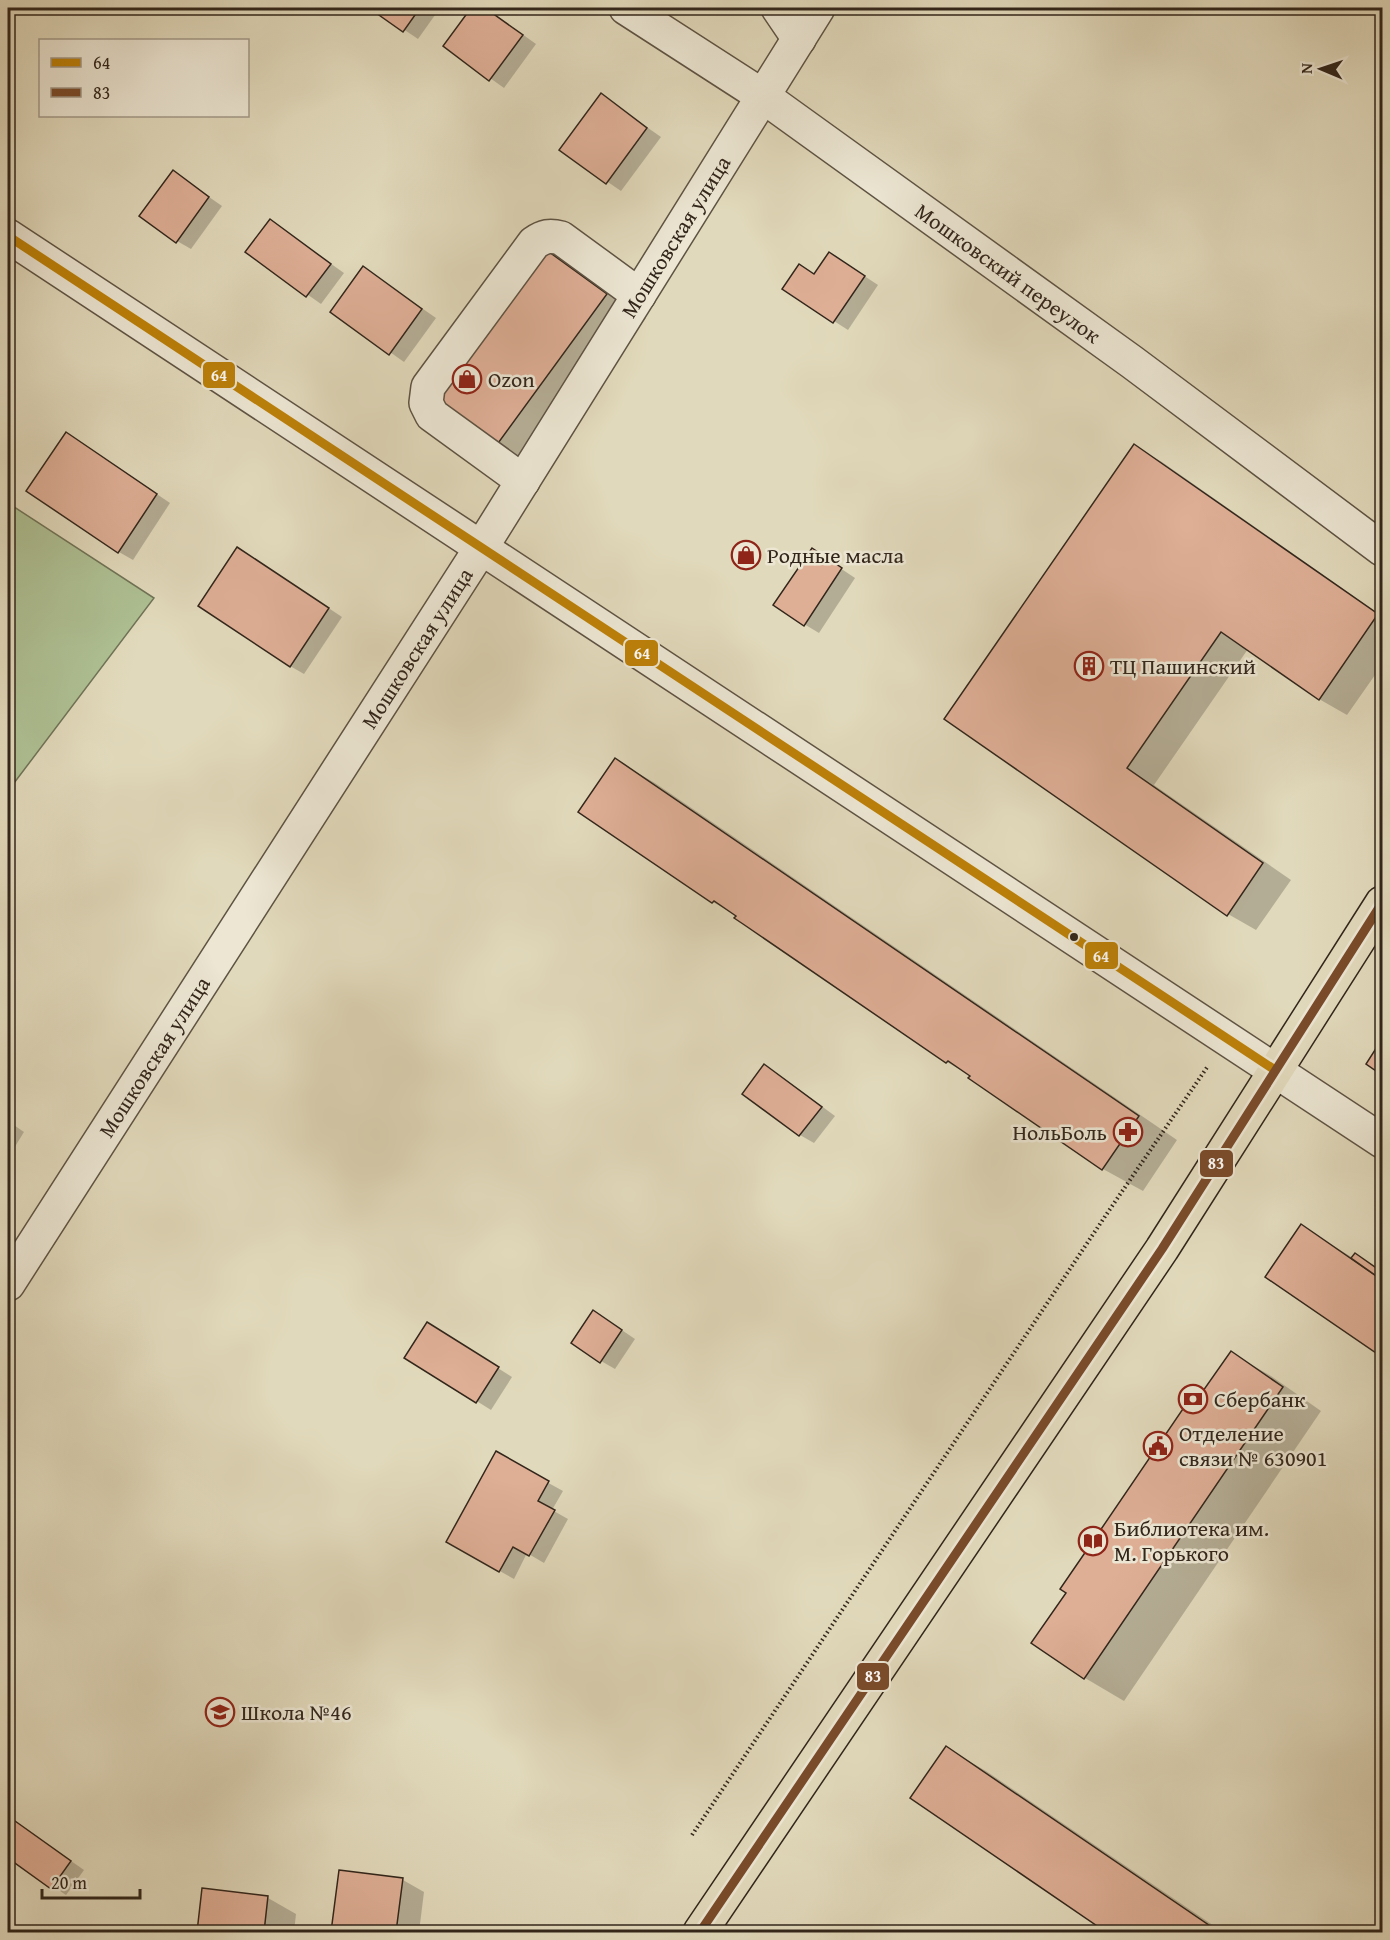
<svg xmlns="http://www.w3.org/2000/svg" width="1390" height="1940" font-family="'Gentium Book Plus',serif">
  <rect width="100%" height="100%" fill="#e1d9bb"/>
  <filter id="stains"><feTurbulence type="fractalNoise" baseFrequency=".00333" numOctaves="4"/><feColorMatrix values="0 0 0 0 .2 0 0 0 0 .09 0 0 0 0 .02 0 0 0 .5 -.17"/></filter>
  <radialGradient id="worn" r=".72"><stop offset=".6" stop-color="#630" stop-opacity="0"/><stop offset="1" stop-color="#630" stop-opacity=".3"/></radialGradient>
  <!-- green -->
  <polygon fill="#aec093" stroke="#707357" stroke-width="1.5" points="8,503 154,598 8,791"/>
  <!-- shadow -->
  <g fill="#0003">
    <polygon points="372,8 440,8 418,39"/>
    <polygon points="473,8 485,8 490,11 536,44 504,88 445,46"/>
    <polygon points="601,95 661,137 621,191 561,150"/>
    <polygon points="173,172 222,206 191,249 177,241"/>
    <polygon points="270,221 344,273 321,304 247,252"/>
    <polygon points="545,251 585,273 646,318 536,467 496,445"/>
    <polygon points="843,262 878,285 848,330 784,289"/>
    <polygon points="364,268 436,318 404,362 332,311"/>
    <polygon points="80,442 170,503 133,560 119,552"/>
    <polygon points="1134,446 1162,462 1382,616 1382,665 1347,715 1319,699 1248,649 1154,785 1291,880 1256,930 1228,914 946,718"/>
    <polygon points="813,550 855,578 819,633 804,624"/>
    <polygon points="252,557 342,617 304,674 290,666"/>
    <polygon points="615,760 655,783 1177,1140 1143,1191 1103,1169 970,1078 971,1076 947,1062 736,918 737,916 713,902"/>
    <polygon points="764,1066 778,1074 835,1116 814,1143 800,1135 744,1093"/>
    <polygon points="8,1121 24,1132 8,1158"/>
    <polygon points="1301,1226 1353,1258 1362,1259 1382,1273 1382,1355 1267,1276"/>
    <polygon points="607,1320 635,1339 615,1369 601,1361"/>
    <polygon points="441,1332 512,1377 491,1410 406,1357"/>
    <polygon points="1231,1353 1271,1376 1321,1411 1124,1701 1085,1678 1033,1643"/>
    <polygon points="496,1454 563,1491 552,1510 568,1519 544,1563 527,1553 514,1579 448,1542"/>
    <polygon points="946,1748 986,1771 1223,1932 1108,1932 912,1797"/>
    <polygon points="8,1817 84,1870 66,1895 8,1856"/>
    <polygon points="340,1872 403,1880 424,1892 419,1932 332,1932"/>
    <polygon points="204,1890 268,1898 296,1914 294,1932 198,1932"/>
  </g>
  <!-- building -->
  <g fill="#deae95" stroke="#32261b" stroke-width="1.5">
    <polygon points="369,8 420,8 403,32"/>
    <polygon points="471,8 485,8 523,35 489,81 443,46"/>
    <polygon points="601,93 647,128 606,184 559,150"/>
    <polygon points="173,170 209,197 176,243 139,216"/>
    <polygon points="270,219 331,264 306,297 245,252"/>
    <polygon points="545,249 607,294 496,446 434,400"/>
    <polygon points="829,252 865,276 833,323 782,289 799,264 814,274"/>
    <polygon points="363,266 422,309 389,355 330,312"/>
    <polygon points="66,432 157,494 118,553 26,491"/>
    <polygon points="1134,444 1378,614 1319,700 1221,632 1127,768 1263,863 1227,916 944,719"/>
    <polygon points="237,547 329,608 290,667 198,606"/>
    <polygon points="812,548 842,568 804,626 773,605"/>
    <polygon points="615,758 1139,1116 1102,1170 968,1078 970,1076 948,1061 946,1063 743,924 734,918 736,916 714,901 712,903 578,812"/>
    <polygon points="1382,1039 1382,1075 1366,1064"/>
    <polygon points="764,1064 822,1107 799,1136 742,1094"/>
    <polygon points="1301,1224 1382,1280 1382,1357 1265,1277"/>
    <polygon points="1355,1253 1382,1272 1382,1280 1351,1258"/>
    <polygon points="593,1310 622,1330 600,1363 571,1343"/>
    <polygon points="427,1322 499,1367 476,1403 404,1358"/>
    <polygon points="1231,1351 1283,1387 1084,1679 1031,1643 1066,1593 1060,1589 1093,1541 1191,1397 1196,1401"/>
    <polygon points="496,1451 549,1481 538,1501 555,1510 529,1556 513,1547 499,1572 446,1542"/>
    <polygon points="946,1746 1219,1932 1106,1932 910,1798"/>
    <polygon points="8,1816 71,1861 51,1889 8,1858"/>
    <polygon points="339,1870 403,1878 396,1932 331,1932"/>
    <polygon points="202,1888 268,1896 264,1932 197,1932"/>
  </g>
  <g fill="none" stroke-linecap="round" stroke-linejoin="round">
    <!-- minor casing -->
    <g stroke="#5e5343" stroke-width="36">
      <g id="minor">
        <path id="s1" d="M626 8 764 97 1132 362 1382 549"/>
        <polyline points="778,8 799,39"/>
        <polyline points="8,236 1382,1141"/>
        <path d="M523 481 432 415 426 403 428 387 534 243C544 236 550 235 561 238L639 295"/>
        <path id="s2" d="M8 1284 481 548 818 8"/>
      </g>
    </g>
    <!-- major casing -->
    <g stroke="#32261b" stroke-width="36">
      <polyline id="major" points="700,1932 1162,1249 1382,903"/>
    </g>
    <!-- path -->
    <polyline stroke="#32261b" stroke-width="4" stroke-dasharray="1.5 3" stroke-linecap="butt" points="692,1835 1108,1212 1208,1066"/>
    <!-- minor -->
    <use href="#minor" stroke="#ece6d3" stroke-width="33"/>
    <!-- major -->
    <use href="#major" stroke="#e1d9bb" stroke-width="33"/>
    <!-- bus-1 casing -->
    <g stroke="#ece6d3" stroke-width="14">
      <polyline id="bus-1" points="8,236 1275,1070"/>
    </g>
    <!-- bus-2 casing -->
    <g stroke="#ece6d3" stroke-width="14">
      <polyline id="bus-2" points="700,1932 1162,1249 1382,903"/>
    </g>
    <!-- bus-1 -->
    <use href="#bus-1" stroke="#bc8008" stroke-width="9"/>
    <!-- bus-2 -->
    <use href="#bus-2" stroke="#7a4b2a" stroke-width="9"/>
  </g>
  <!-- icons -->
  <defs>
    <g id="shop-ring" transform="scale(1.5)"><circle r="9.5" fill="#ece6d3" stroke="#8f2418" stroke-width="1.5"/><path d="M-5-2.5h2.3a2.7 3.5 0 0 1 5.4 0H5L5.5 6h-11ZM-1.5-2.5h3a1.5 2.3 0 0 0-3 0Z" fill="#8f2418"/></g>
    <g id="building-ring" transform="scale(1.5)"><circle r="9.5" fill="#ece6d3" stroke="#8f2418" stroke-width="1.5"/><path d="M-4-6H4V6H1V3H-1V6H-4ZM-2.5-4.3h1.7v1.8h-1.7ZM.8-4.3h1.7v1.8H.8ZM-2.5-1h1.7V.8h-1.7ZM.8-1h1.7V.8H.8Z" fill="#8f2418"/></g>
    <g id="pharmacy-ring" transform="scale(1.5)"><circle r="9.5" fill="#ece6d3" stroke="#8f2418" stroke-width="1.5"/><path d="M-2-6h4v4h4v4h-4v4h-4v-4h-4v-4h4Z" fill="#8f2418"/></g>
    <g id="bank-ring" transform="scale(1.5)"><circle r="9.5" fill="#ece6d3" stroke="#8f2418" stroke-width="1.5"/><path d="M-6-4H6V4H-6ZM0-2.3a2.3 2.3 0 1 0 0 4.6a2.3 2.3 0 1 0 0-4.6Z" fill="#8f2418"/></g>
    <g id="civic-ring" transform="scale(1.5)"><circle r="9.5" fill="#ece6d3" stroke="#8f2418" stroke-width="1.5"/><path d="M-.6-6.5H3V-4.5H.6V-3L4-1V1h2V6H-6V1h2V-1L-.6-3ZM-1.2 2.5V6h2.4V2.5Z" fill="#8f2418"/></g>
    <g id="library-ring" transform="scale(1.5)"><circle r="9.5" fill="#ece6d3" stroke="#8f2418" stroke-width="1.5"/><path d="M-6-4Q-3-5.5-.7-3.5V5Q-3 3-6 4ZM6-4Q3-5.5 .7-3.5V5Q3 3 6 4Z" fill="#8f2418"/></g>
    <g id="school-ring" transform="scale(1.5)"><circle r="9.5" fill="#ece6d3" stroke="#8f2418" stroke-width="1.5"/><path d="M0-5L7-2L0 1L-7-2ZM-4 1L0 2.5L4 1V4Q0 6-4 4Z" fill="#8f2418"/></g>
  </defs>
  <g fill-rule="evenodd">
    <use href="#shop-ring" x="467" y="379"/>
    <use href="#shop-ring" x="746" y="555"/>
    <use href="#building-ring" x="1089" y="666"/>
    <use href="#pharmacy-ring" x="1128" y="1132"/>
    <use href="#bank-ring" x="1193" y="1399"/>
    <use href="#civic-ring" x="1158" y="1446"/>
    <use href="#library-ring" x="1093" y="1541"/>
    <use href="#school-ring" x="220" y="1712"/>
  </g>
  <!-- markers -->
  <circle fill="#32261b" stroke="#ece6d3" stroke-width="2" cx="1074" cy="937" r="5"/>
  <g text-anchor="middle" stroke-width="5" stroke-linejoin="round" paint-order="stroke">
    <!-- street labels -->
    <g font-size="22" fill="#32261b" stroke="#ece6d3">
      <text dy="8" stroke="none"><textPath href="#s2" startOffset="1242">Мошковская улица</textPath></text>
      <text dy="8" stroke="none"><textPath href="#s1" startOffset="465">Мошковский переулок</textPath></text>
      <text dy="8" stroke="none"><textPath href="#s2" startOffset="756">Мошковская улица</textPath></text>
      <text dy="8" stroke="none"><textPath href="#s2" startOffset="270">Мошковская улица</textPath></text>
    </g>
    <!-- poi labels -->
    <g font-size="22" fill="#32261b" stroke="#ece6d3" text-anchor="start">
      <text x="488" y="387">Ozon</text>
      <text x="767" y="563">Родные масла</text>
      <text x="1110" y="674">ТЦ Пашинский</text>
      <text x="1107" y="1140" text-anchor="end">НольБоль</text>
      <text x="1214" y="1407">Сбербанк</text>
      <text x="1179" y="1441">Отделение<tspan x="1179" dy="25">связи № 630901</tspan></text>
      <text x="1114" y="1536">Библиотека им.<tspan x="1114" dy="25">М. Горького</tspan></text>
      <text x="241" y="1720">Школа №46</text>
    </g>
  </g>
  <g stroke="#ece6d3" stroke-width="2">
    <rect x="202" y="361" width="34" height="28" rx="6" fill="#bc8008"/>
    <rect x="624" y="639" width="35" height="28" rx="6" fill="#bc8008"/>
    <rect x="1084" y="941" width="35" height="29" rx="6" fill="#bc8008"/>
    <rect x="1199" y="1149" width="35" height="29" rx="6" fill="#7a4b2a"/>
    <rect x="856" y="1662" width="34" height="29" rx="6" fill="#7a4b2a"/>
  </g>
  <g font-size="16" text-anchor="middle" font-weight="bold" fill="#fff">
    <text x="219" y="381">64</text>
    <text x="642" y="659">64</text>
    <text x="1101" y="962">64</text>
    <text x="1216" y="1169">83</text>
    <text x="873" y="1682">83</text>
  </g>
  <!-- margin -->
  <rect width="1390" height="1940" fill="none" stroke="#e1d9bb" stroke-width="30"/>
  <rect x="9" y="9" width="1372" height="1922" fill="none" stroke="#32261b" stroke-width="3"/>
  <rect x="15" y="15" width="1360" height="1910" fill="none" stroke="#32261b" stroke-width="1.5"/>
  <!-- legend -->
  <rect x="39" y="39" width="210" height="78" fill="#ece6d3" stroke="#a29989" stroke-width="1.5"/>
  <rect x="51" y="58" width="30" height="9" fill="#bc8008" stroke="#a29989" stroke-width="1.5"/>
  <text x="93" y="69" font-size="18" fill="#32261b">64</text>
  <rect x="51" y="88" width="30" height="9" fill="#7a4b2a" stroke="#a29989" stroke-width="1.5"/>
  <text x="93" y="99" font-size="18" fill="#32261b">83</text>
  <!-- north arrow -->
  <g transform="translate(1321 69) rotate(272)" stroke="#ece6d3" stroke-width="4.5" paint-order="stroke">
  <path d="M0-4.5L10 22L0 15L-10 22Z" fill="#32261b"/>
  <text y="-9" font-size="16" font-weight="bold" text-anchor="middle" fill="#32261b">N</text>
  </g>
  <!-- scale -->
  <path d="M42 1889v9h98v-9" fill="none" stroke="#32261b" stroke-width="3"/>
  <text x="51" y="1889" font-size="18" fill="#32261b" stroke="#ece6d3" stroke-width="4.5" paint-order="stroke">20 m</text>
  <rect width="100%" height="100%" filter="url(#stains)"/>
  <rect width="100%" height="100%" fill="url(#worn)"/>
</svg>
